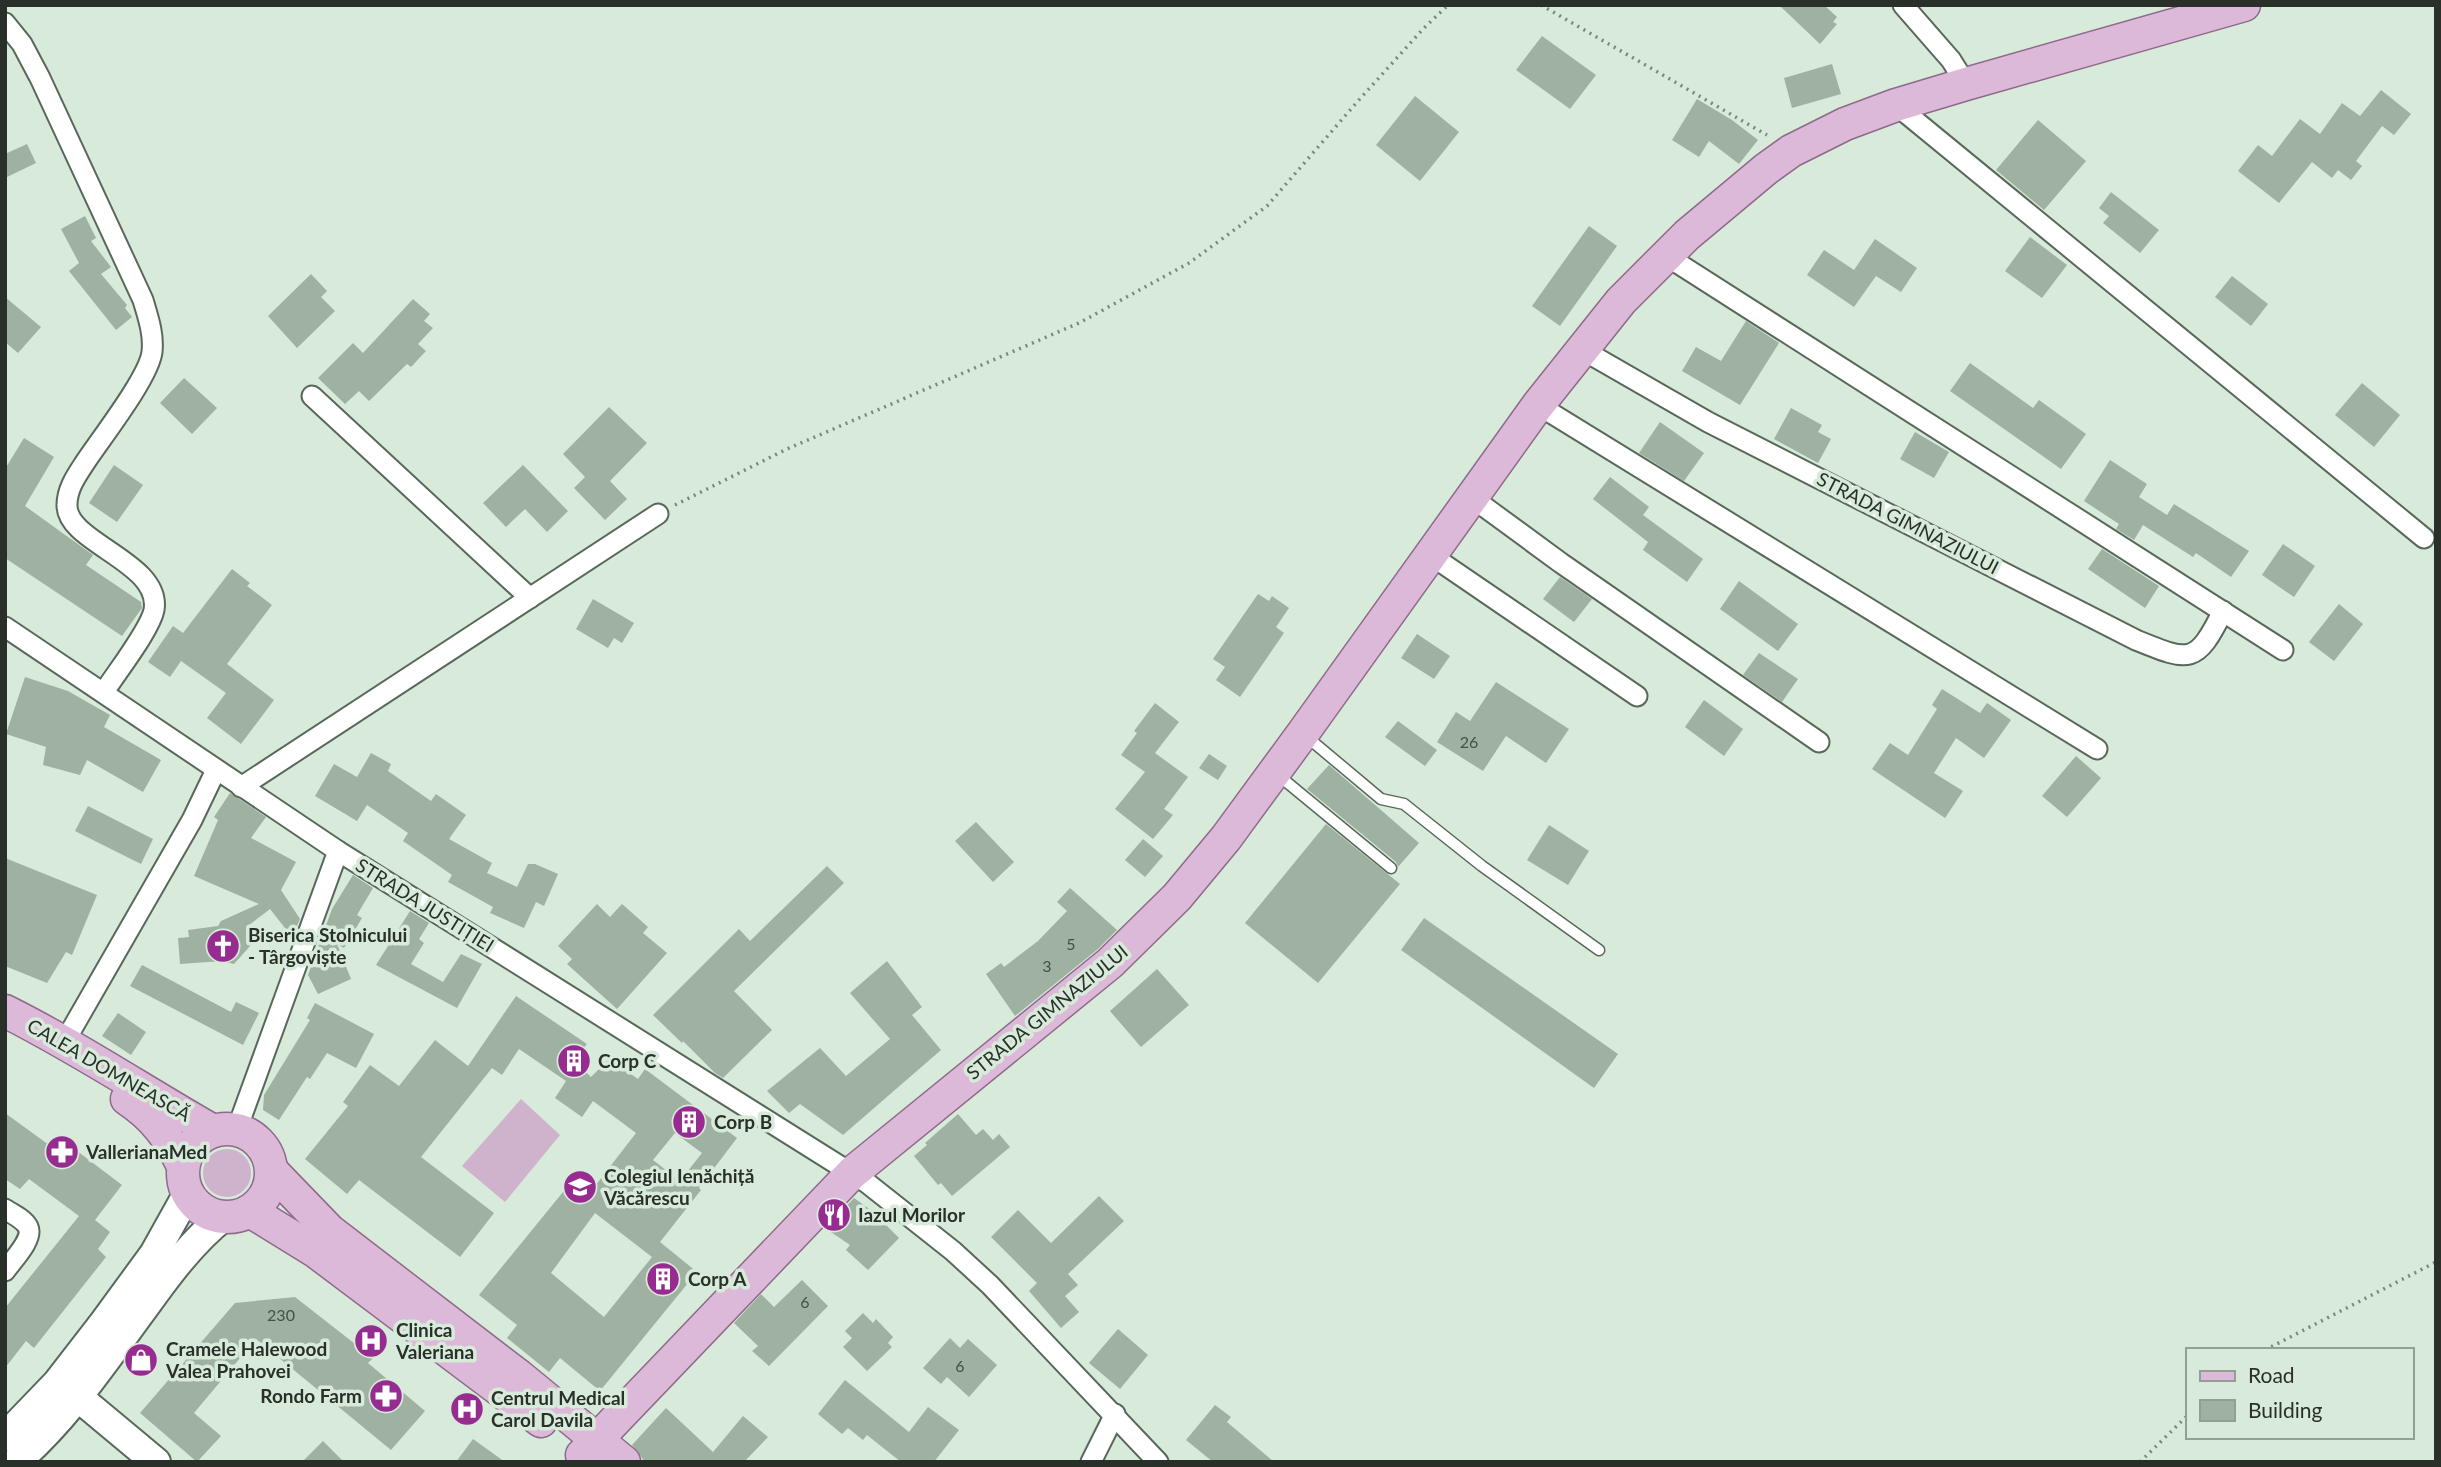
<svg xmlns="http://www.w3.org/2000/svg" width="2441" height="1467" font-family="Lato,sans-serif">
  <rect width="100%" height="100%" fill="#d8eada"/>
  <!-- green -->
  <g fill="#cfb2cc">
    <polygon points="521,1099 560,1135 505,1202 462,1166"/>
    <circle cx="227" cy="1173" r="24"/>
  </g>
  <!-- building -->
  <g fill="#9fb1a1" fill-rule="evenodd">
    <polygon points="1779,5 1824,5 1837,17 1833,22 1837,24 1820,44"/>
    <polygon points="1542,36 1596,75 1570,109 1516,70"/>
    <polygon points="1832,64 1841,94 1792,108 1784,78"/>
    <polygon points="2381,90 2411,114 2394,135 2382,126 2356,161 2362,166 2351,180 2338,170 2332,178 2312,162 2279,203 2238,171 2258,145 2272,156 2300,119 2320,134 2342,103 2360,116"/>
    <polygon points="1415,96 1459,132 1420,181 1376,145"/>
    <polygon points="1697,99 1732,120 1758,140 1739,164 1709,141 1699,157 1672,140"/>
    <polygon points="2038,120 2086,161 2044,210 1996,170"/>
    <polygon points="27,144 36,163 5,178 5,154"/>
    <polygon points="2111,192 2159,230 2140,253 2103,223 2109,216 2099,208"/>
    <polygon points="85,216 96,238 91,241 111,267 101,274 127,305 125,308 132,317 116,330 69,271 79,263 61,229"/>
    <polygon points="1589,226 1617,246 1560,326 1532,306"/>
    <polygon points="2030,237 2067,265 2042,298 2005,271"/>
    <polygon points="1875,239 1917,268 1901,292 1876,276 1854,307 1807,275 1824,250 1854,270"/>
    <polygon points="311,274 327,291 321,297 335,311 297,348 268,316"/>
    <polygon points="2232,276 2268,304 2251,326 2215,297"/>
    <polygon points="5,297 41,327 18,353 5,342"/>
    <polygon points="413,299 430,314 424,321 433,328 418,344 426,351 411,367 407,364 369,401 359,391 345,404 318,378 353,343 363,353"/>
    <polygon points="1746,321 1779,343 1740,405 1682,371 1696,347 1721,361"/>
    <polygon points="1970,363 2033,408 2039,400 2086,434 2061,469 1950,391"/>
    <polygon points="184,378 217,408 192,434 160,403"/>
    <polygon points="2362,383 2400,415 2374,447 2335,415"/>
    <polygon points="609,407 647,443 610,481 627,499 605,520 574,488 585,477 563,454"/>
    <polygon points="1791,408 1822,425 1818,432 1831,439 1818,463 1774,439"/>
    <polygon points="1660,422 1704,453 1684,481 1639,453"/>
    <polygon points="1915,432 1949,452 1934,478 1900,459"/>
    <polygon points="24,438 54,457 25,506 93,555 86,565 141,602 142,608 122,636 5,558 5,469"/>
    <polygon points="2110,460 2147,484 2139,497 2167,515 2174,504 2249,551 2231,577 2196,553 2193,557 2143,525 2134,540 2116,529 2119,524 2084,501"/>
    <polygon points="114,465 143,485 117,522 89,503"/>
    <polygon points="523,465 568,511 547,532 525,509 506,527 483,503"/>
    <polygon points="1610,477 1649,507 1643,515 1703,559 1687,582 1643,550 1648,542 1593,499"/>
    <polygon points="2283,544 2315,566 2294,597 2262,575"/>
    <polygon points="2102,549 2159,586 2145,608 2088,569"/>
    <polygon points="232,569 250,583 247,586 272,605 227,664 274,700 241,744 207,718 226,693 181,661 170,677 148,662 173,626 183,633"/>
    <polygon points="1560,577 1592,599 1574,622 1543,599"/>
    <polygon points="1739,581 1798,624 1778,651 1720,609"/>
    <polygon points="1258,594 1269,601 1272,596 1289,608 1276,627 1284,633 1240,697 1216,680 1225,667 1213,659"/>
    <polygon points="593,599 634,623 622,643 614,638 608,648 576,629"/>
    <polygon points="2339,604 2363,624 2334,661 2309,642"/>
    <polygon points="1417,634 1450,656 1434,679 1401,658"/>
    <polygon points="1759,653 1798,679 1782,702 1743,675"/>
    <polygon points="25,677 68,691 110,715 104,727 161,760 143,792 87,760 80,775 43,765 46,747 6,734"/>
    <polygon points="1496,682 1569,729 1546,763 1506,736 1483,771 1437,742 1456,712 1470,721"/>
    <polygon points="1942,689 1980,713 1987,703 2011,720 1984,758 1956,738 1934,773 1963,791 1945,818 1872,769 1890,743 1908,755 1937,709 1932,705"/>
    <polygon points="1704,700 1743,729 1724,756 1685,727"/>
    <polygon points="1155,703 1179,722 1155,753 1188,777 1164,809 1173,815 1153,839 1115,809 1145,772 1121,755 1137,733 1134,731"/>
    <polygon points="1398,721 1437,750 1425,766 1385,737"/>
    <polygon points="371,753 391,764 388,771 431,801 436,794 466,815 449,839 492,863 487,873 517,887 528,864 535,864 558,874 544,906 536,902 524,928 490,913 493,907 448,882 452,875 403,841 408,833 367,805 357,821 315,796 334,764 357,777"/>
    <polygon points="1209,754 1227,766 1218,780 1199,768"/>
    <polygon points="2076,756 2101,778 2067,817 2042,796"/>
    <polygon points="1329,765 1419,843 1398,867 1396,862 1307,789"/>
    <polygon points="230,793 266,817 251,838 296,862 281,890 300,919 292,937 270,909 249,925 251,945 234,964 222,961 180,964 178,938 189,937 188,930 218,926 221,921 259,904 194,876 218,820 214,817"/>
    <polygon points="88,806 153,839 141,864 75,831"/>
    <polygon points="976,822 1014,862 993,882 955,841"/>
    <polygon points="1326,824 1400,884 1318,983 1245,923"/>
    <polygon points="1549,825 1589,851 1568,885 1527,860"/>
    <polygon points="1143,839 1163,856 1145,877 1125,860"/>
    <polygon points="5,858 97,895 72,955 66,952 47,983 5,966"/>
    <polygon points="827,866 844,883 734,991 772,1030 723,1078 715,1073 683,1041 682,1043 653,1015 739,929 750,941"/>
    <polygon points="353,875 373,888 357,915 362,918 344,948 337,944 351,979 318,994 308,975 332,909"/>
    <polygon points="1070,888 1117,930 1098,949 1015,1016 986,974 1001,963 1004,967 1038,941 1067,911 1057,902"/>
    <polygon points="597,904 610,917 622,904 648,927 643,933 667,953 617,1009 567,964 572,959 558,946"/>
    <polygon points="410,911 429,923 419,939 424,943 411,964 443,982 461,954 482,964 457,1008 376,965"/>
    <polygon points="1424,918 1618,1054 1594,1088 1401,950"/>
    <polygon points="887,961 922,1007 912,1015 941,1050 843,1135 800,1104 789,1113 767,1091 820,1048 846,1076 890,1039 850,993"/>
    <polygon points="142,965 231,1012 236,1002 259,1013 243,1045 130,986"/>
    <polygon points="1157,969 1189,1005 1141,1047 1110,1011"/>
    <path d="M516 996 587 1044 573 1060 591 1077 609 1059 638 1079 645 1069 737 1138 699 1188 701 1190 660 1242 697 1272 600 1391 560 1358 549 1372 507 1338 517 1325 479 1295 576 1176 592 1190 636 1133 593 1101 582 1117 555 1098 566 1081 519 1049 502 1075 492 1068 421 1157 494 1213 460 1257 359 1180 347 1194 305 1159 348 1106 343 1102 370 1065 399 1086 435 1040 468 1066ZM675 1133 702 1153 680 1181 653 1160ZM595 1213 652 1257 604 1317 551 1273Z"/>
    <polygon points="315,1003 374,1034 356,1068 327,1053 310,1079 307,1077 279,1120 263,1110 264,1095 310,1020 307,1018"/>
    <polygon points="118,1013 146,1032 131,1055 102,1036"/>
    <polygon points="5,1113 49,1145 56,1135 122,1185 95,1220 110,1232 98,1249 106,1257 34,1348 26,1341 5,1368 5,1308 79,1216 29,1179 20,1189 5,1179"/>
    <polygon points="958,1114 976,1135 983,1129 993,1140 999,1134 1010,1147 952,1196 941,1183 938,1185 914,1156 927,1145 925,1143"/>
    <polygon points="1099,1196 1124,1221 1068,1274 1078,1285 1065,1296 1079,1312 1061,1328 1029,1291 1037,1283 991,1237 1018,1210 1051,1243"/>
    <polygon points="854,1198 871,1210 899,1238 868,1270 846,1250 850,1245 825,1228"/>
    <polygon points="802,1280 828,1306 769,1366 752,1351 758,1346 734,1323 761,1294 774,1307"/>
    <polygon points="295,1297 373,1358 368,1363 425,1411 391,1450 256,1339 194,1413 221,1436 197,1462 140,1413 235,1303"/>
    <polygon points="863,1313 873,1323 876,1319 893,1337 888,1343 892,1347 867,1371 843,1347 852,1338 845,1331"/>
    <polygon points="1118,1329 1148,1355 1120,1389 1089,1363"/>
    <polygon points="950,1338 960,1348 968,1339 997,1365 969,1397 947,1377 941,1384 923,1368"/>
    <polygon points="845,1380 909,1432 928,1407 959,1430 934,1462 901,1462 867,1435 863,1440 848,1428 842,1434 818,1414"/>
    <polygon points="1215,1405 1231,1417 1227,1422 1274,1462 1213,1462 1186,1440"/>
    <polygon points="666,1408 713,1452 743,1416 768,1437 744,1462 645,1462 632,1445"/>
    <polygon points="473,1439 505,1462 456,1462"/>
    <polygon points="323,1441 344,1462 302,1462"/>
  </g>
  <g fill="none" stroke-linecap="round" stroke-linejoin="round">
    <!-- lane casing -->
    <g stroke="#58685a" stroke-width="13">
      <g id="lane">
        <polyline points="1307,737 1381,799 1404,804 1482,866 1599,950"/>
        <polyline points="1278,775 1391,868"/>
      </g>
    </g>
    <!-- street casing -->
    <g stroke="#58685a" stroke-width="23">
      <g id="street">
        <polyline points="1903,5 1951,60 1966,84"/>
        <path d="M5 23 22 44 40 78 143 300C148 317 154 334 152 352 149 377 102 437 86 461 77 475 67 488 67 505 66 543 162 562 154 610 150 630 116 673 104 692"/>
        <polyline points="1896,105 2424,538"/>
        <polyline points="1665,255 2283,650"/>
        <path d="M1581 349 1708 422 2136 640C2190 662 2196 665 2223 611"/>
        <polyline points="312,396 530,598"/>
        <polyline points="1538,405 2097,749"/>
        <polyline points="1471,497 1561,563 1819,742"/>
        <polyline points="1429,554 1637,696"/>
        <polyline points="5,627 338,851 867,1183 953,1251 990,1285 1158,1462"/>
        <polyline points="241,787 658,514"/>
        <polyline points="65,1041 192,820 216,770"/>
        <polyline points="237,1129 338,851"/>
        <path d="M5 1209C12 1214 24 1219 28 1227 34 1239 12 1261 5 1271"/>
        <polyline points="1091,1462 1115,1414"/>
      </g>
    </g>
    <!-- secondary casing -->
    <g stroke="#58685a" stroke-width="32">
      <g id="secondary">
        <polyline points="78,1397 156,1462"/>
        <polyline points="5,1437 57,1383 105,1321 154,1254 188,1193"/>
        <path d="M16 1462C67 1418 106 1359 146 1305 169 1273 192 1242 223 1217"/>
      </g>
    </g>
    <!-- primary casing -->
    <g stroke="#8e6a8a" stroke-width="35">
      <g id="primary">
        <path d="M5 1011C77 1047 143 1091 213 1131"/>
        <path d="M127 1099C154 1117 169 1137 183 1166"/>
        <circle cx="227" cy="1173" r="44"/>
        <polyline points="272,1171 330,1231 519,1376 624,1462"/>
        <polyline points="250,1211 315,1251 541,1421"/>
        <polyline points="582,1455 852,1173 1110,963 1177,897 1226,838 1303,733 1538,405 1621,301 1687,235 1766,169 1791,151 1845,124 1896,105 1966,84 2244,5"/>
      </g>
    </g>
    <!-- path -->
    <g stroke="#7b877c" stroke-width="3.5" stroke-dasharray="2 5" stroke-linecap="butt">
      <polyline points="1541,5 1767,135"/>
      <polyline points="675,505 787,449 1079,323 1189,263 1267,206 1358,101 1423,29 1448,5"/>
      <polyline points="2265,1350 2436,1262"/>
      <polyline points="2140,1462 2187,1416"/>
    </g>
    <!-- lane -->
    <use href="#lane" stroke="#fff" stroke-width="10"/>
    <!-- street -->
    <use href="#street" stroke="#fff" stroke-width="19"/>
    <!-- secondary -->
    <use href="#secondary" stroke="#fff" stroke-width="28"/>
    <!-- primary -->
    <use href="#primary" stroke="#dcb9d8" stroke-width="32"/>
  </g>
  <!-- icons -->
  <defs>
    <g id="church-disc" transform="scale(1.75)"><circle r="9.5" fill="#962c8f" stroke="#d8eada"/><path d="M-1.2-6h2.4v3.5h3.3v2.4h-3.3V6h-2.4V-.1h-3.3v-2.4h3.3Z" fill="#fff"/></g>
    <g id="building-disc" transform="scale(1.75)"><circle r="9.5" fill="#962c8f" stroke="#d8eada"/><path d="M-4-6H4V6H1V3H-1V6H-4ZM-2.5-4.3h1.7v1.8h-1.7ZM.8-4.3h1.7v1.8H.8ZM-2.5-1h1.7V.8h-1.7ZM.8-1h1.7V.8H.8Z" fill="#fff"/></g>
    <g id="pharmacy-disc" transform="scale(1.75)"><circle r="9.5" fill="#962c8f" stroke="#d8eada"/><path d="M-2-6h4v4h4v4h-4v4h-4v-4h-4v-4h4Z" fill="#fff"/></g>
    <g id="school-disc" transform="scale(1.75)"><circle r="9.5" fill="#962c8f" stroke="#d8eada"/><path d="M0-5L7-2L0 1L-7-2ZM-4 1L0 2.5L4 1V4Q0 6-4 4Z" fill="#fff"/></g>
    <g id="restaurant-disc" transform="scale(1.75)"><circle r="9.5" fill="#962c8f" stroke="#d8eada"/><path d="M-5-6h1v4h1v-4h1v4h1v-4h1v5L-1.5 .5V6h-2V.5L-5-1ZM5-6V6H3V1.5H1.5Q1.5-4 5-6Z" fill="#fff"/></g>
    <g id="hospital-disc" transform="scale(1.75)"><circle r="9.5" fill="#962c8f" stroke="#d8eada"/><path d="M-5-5h3v3.5h4V-5h3V5h-3V1.5h-4V5h-3Z" fill="#fff"/></g>
    <g id="shop-disc" transform="scale(1.75)"><circle r="9.5" fill="#962c8f" stroke="#d8eada"/><path d="M-5-2.5h2.3a2.7 3.5 0 0 1 5.4 0H5L5.5 6h-11ZM-1.5-2.5h3a1.5 2.3 0 0 0-3 0Z" fill="#fff"/></g>
  </defs>
  <g fill-rule="evenodd">
    <use href="#church-disc" x="223" y="946"/>
    <use href="#building-disc" x="574" y="1061"/>
    <use href="#building-disc" x="689" y="1122"/>
    <use href="#pharmacy-disc" x="62" y="1152"/>
    <use href="#school-disc" x="580" y="1187"/>
    <use href="#restaurant-disc" x="834" y="1215"/>
    <use href="#building-disc" x="663" y="1279"/>
    <use href="#hospital-disc" x="371" y="1341"/>
    <use href="#shop-disc" x="141" y="1360"/>
    <use href="#pharmacy-disc" x="386" y="1396"/>
    <use href="#hospital-disc" x="467" y="1409"/>
  </g>
  <g text-anchor="middle" stroke-width="7" stroke-linejoin="round" paint-order="stroke">
    <!-- number labels -->
    <g font-size="16" fill="#465047">
      <text x="1469" y="748">26</text>
      <text x="1071" y="950">5</text>
      <text x="1047" y="972">3</text>
      <text x="805" y="1308">6</text>
      <text x="281" y="1321">230</text>
      <text x="960" y="1372">6</text>
    </g>
    <!-- street labels -->
    <g font-size="19" fill="#293029" stroke="#d8eada">
      <text transform="translate(1908 523) rotate(27)" y="7">STRADA GIMNAZIULUI</text>
      <text transform="translate(425 905) rotate(32)" y="7">STRADA JUSTIȚIEI</text>
      <text transform="translate(1047 1012) rotate(-39)" y="7">STRADA GIMNAZIULUI</text>
      <text transform="translate(109 1070) rotate(30)" y="7">CALEA DOMNEASCĂ</text>
    </g>
    <!-- poi labels -->
    <g font-size="19" font-weight="bold" fill="#293029" stroke="#d8eada" text-anchor="start">
      <text x="248" y="942">Biserica Stolnicului<tspan x="248" dy="22">- Târgoviște</tspan></text>
      <text x="598" y="1068">Corp C</text>
      <text x="714" y="1129">Corp B</text>
      <text x="86" y="1159">VallerianaMed</text>
      <text x="604" y="1183">Colegiul Ienăchiță<tspan x="604" dy="22">Văcărescu</tspan></text>
      <text x="858" y="1222">Iazul Morilor</text>
      <text x="688" y="1286">Corp A</text>
      <text x="396" y="1337">Clinica<tspan x="396" dy="22">Valeriana</tspan></text>
      <text x="166" y="1356">Cramele Halewood<tspan x="166" dy="22">Valea Prahovei</tspan></text>
      <text x="362" y="1403" text-anchor="end">Rondo Farm</text>
      <text x="491" y="1405">Centrul Medical<tspan x="491" dy="22">Carol Davila</tspan></text>
    </g>
  </g>
  <!-- border -->
  <rect width="2441" height="1467" fill="none" stroke="#293029" stroke-width="14"/>
  <!-- legend -->
  <rect x="2186" y="1348" width="228" height="91" fill="#d8eada" stroke="#92a093" stroke-width="2"/>
  <rect x="2200" y="1371" width="35" height="10" fill="#dcb9d8" stroke="#92a093" stroke-width="2"/>
  <text x="2248" y="1383" font-size="21" fill="#293029">Road</text>
  <rect x="2200" y="1400" width="35" height="21" fill="#9fb1a1" stroke="#92a093" stroke-width="2"/>
  <text x="2248" y="1418" font-size="21" fill="#293029">Building</text>
</svg>
